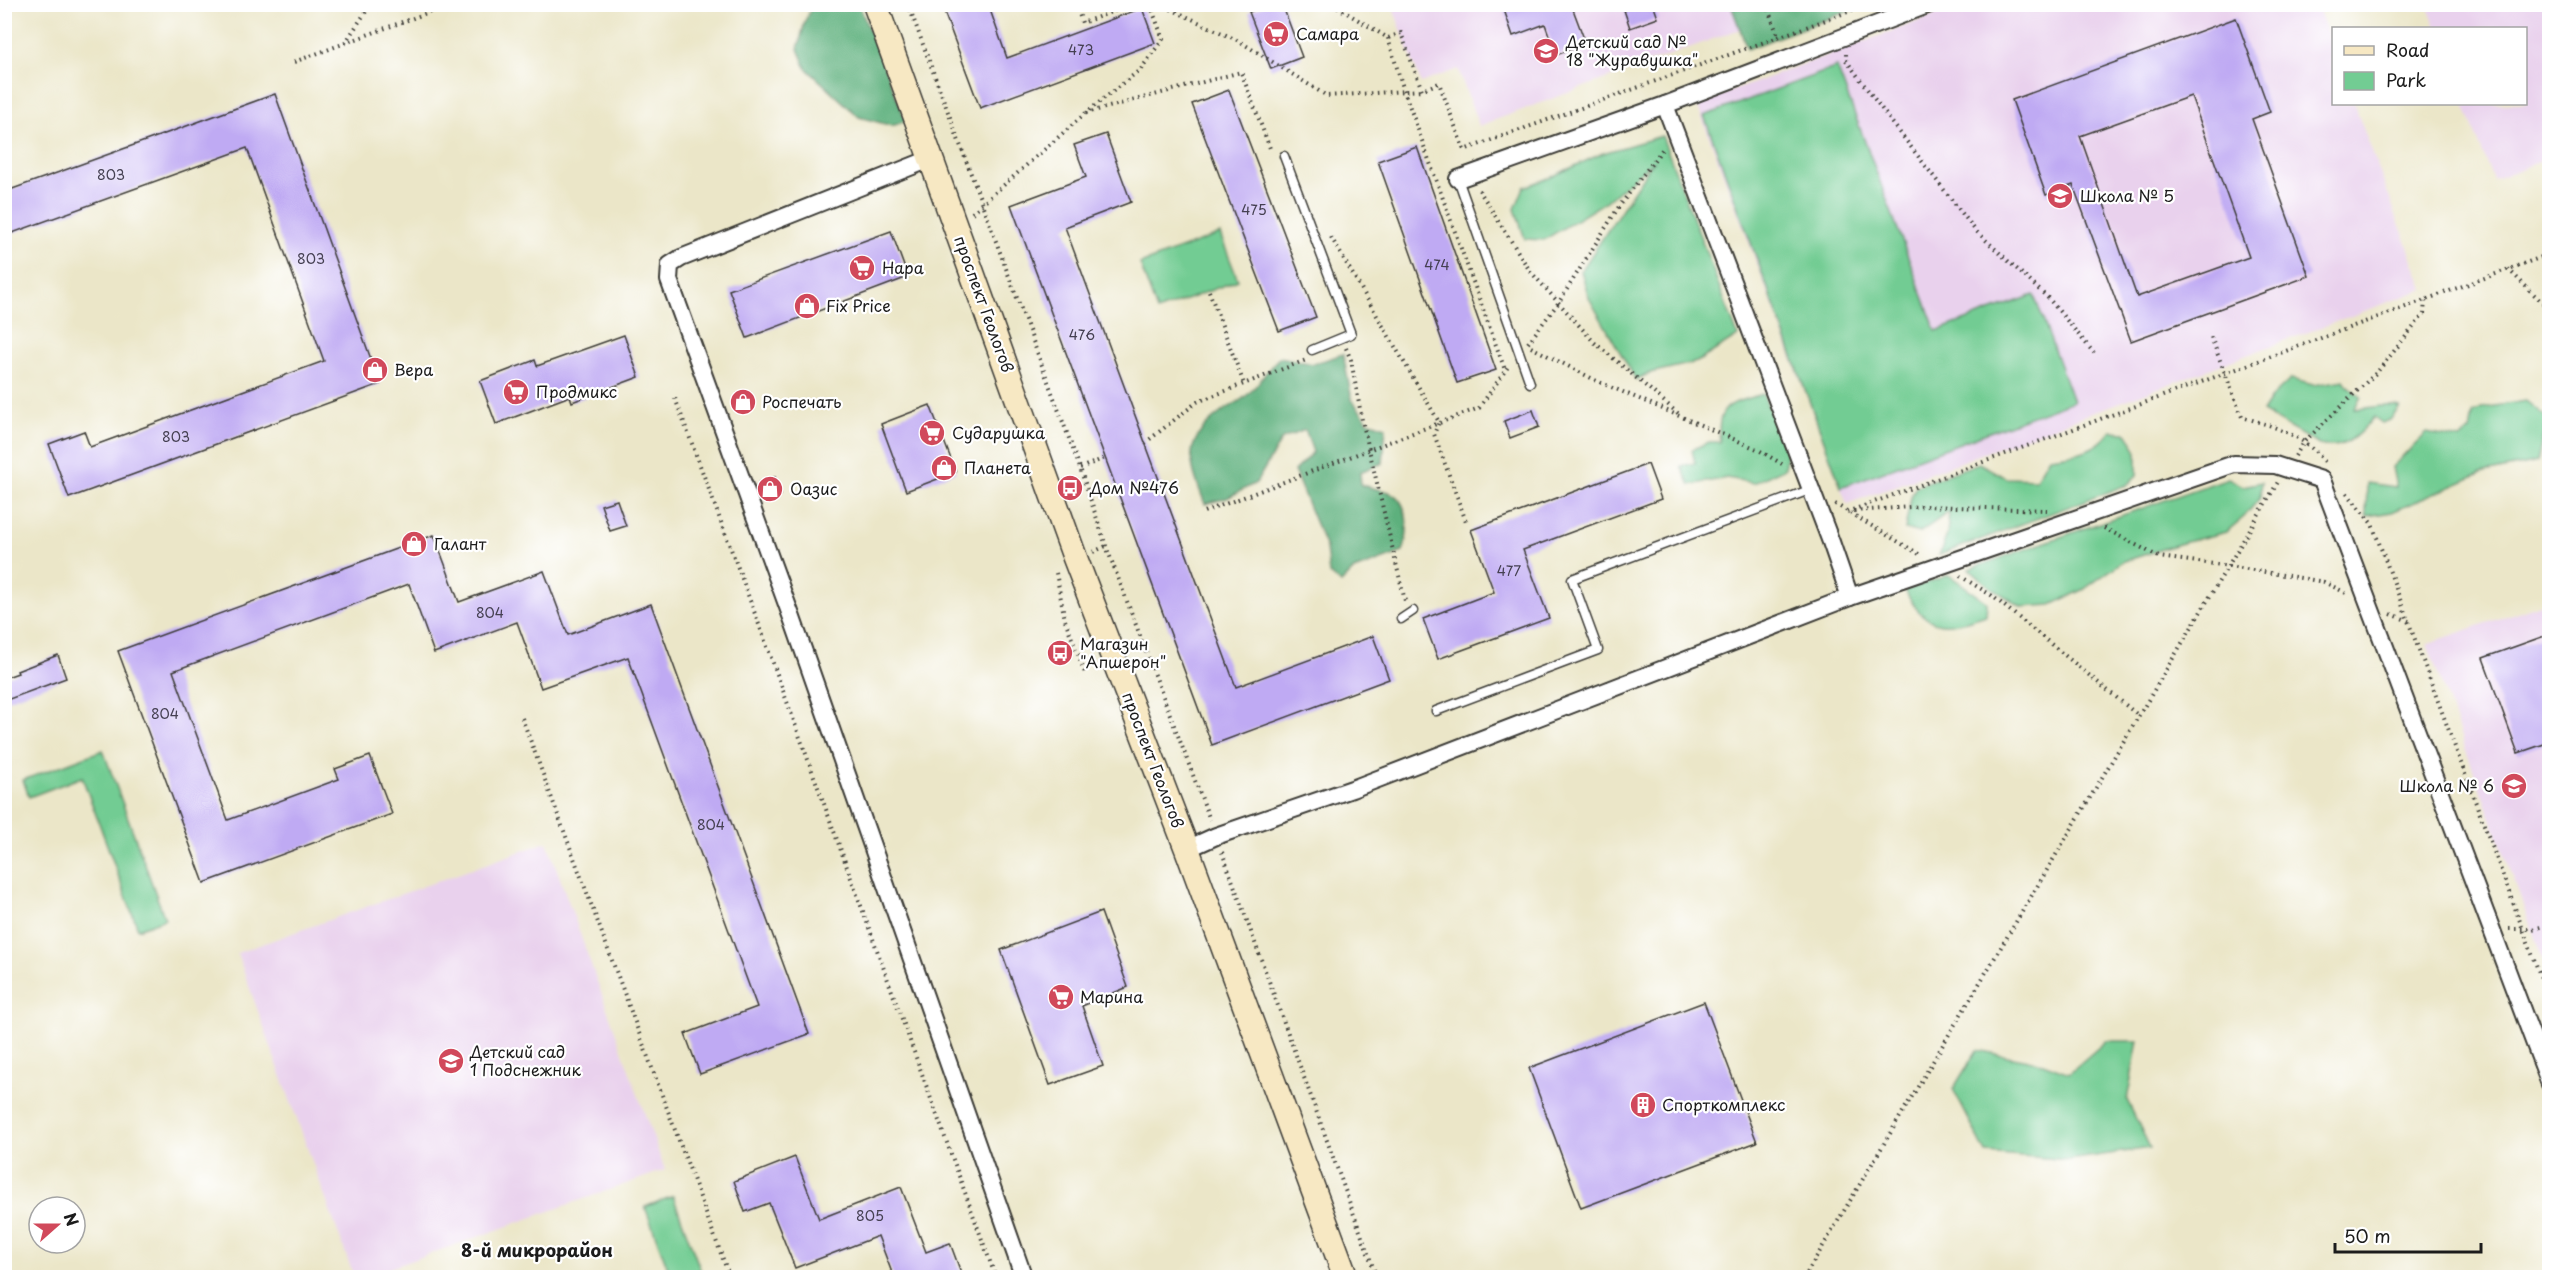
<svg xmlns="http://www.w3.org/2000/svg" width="2554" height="1282" font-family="'Playpen Sans',sans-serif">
  <rect width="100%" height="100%" fill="#fff"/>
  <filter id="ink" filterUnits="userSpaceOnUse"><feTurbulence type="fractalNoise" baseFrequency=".0167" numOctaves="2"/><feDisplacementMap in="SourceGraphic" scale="12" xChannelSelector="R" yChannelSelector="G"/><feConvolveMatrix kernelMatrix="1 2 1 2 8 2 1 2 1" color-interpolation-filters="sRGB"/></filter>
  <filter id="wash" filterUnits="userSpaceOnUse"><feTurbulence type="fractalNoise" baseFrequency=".008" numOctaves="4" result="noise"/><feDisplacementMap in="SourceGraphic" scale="24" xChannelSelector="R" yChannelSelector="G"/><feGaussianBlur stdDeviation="1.35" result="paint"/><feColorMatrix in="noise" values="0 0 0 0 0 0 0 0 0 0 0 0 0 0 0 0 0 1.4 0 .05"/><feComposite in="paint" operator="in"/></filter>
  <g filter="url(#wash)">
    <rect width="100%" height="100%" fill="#ebe6c8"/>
    <!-- built -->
    <g fill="#e9d1ed">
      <polygon points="1392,5 1731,5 1740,29 1479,126 1458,69 1421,83"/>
      <polygon points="1962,5 2317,5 2333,48 2334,104 2354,104 2424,289 1847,504 1697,104"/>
      <polygon points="2427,5 2549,5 2549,158 2493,180 2464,104 2526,104 2526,28 2436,28"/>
      <polygon points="2549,601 2549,976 2427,644"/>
      <polygon points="547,842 665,1170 365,1277 354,1277 237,953"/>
    </g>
    <!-- green -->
    <g fill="#72cc93" stroke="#477458" stroke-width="1.5">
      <polygon points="1837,67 1936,331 2034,295 2073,401 1841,487 1704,116"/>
      <polygon points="1662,136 1738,336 1697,362 1650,373 1636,380 1589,298 1581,271 1654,160 1607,201 1544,240 1525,239 1515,209 1524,187 1549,178 1603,153"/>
      <polygon points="1220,234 1238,280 1157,311 1140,264"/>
      <path d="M2291 379 2313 385 2344 380 2348 386 2361 397 2354 409C2370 409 2385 403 2400 407L2390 420 2382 423 2374 417C2359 435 2345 451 2319 445L2262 412 2271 398Z"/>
      <path d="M1763 394 1786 450 1785 468 1754 483 1727 478 1690 485 1681 466 1695 463 1692 450 1708 442H1720C1715 404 1732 403 1763 394Z"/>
      <polygon points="2526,401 2547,418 2537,462 2480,474 2392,512 2366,516 2367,483 2396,487 2392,467 2427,433 2460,439 2470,432 2473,414 2483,408"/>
      <path d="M2111 431 2126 432 2137 452V475L2127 485 1939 555 1947 535 1949 512 1919 533 1905 529 1911 497 1916 486 1979 463 2006 478 2036 479 2049 457C2075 454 2095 453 2111 431Z"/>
      <polygon points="2228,478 2243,486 2262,482 2260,498 2244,517 2226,532 2178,544 2122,562 2083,590 2051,605 2022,607 1990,587 1969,569"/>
      <path d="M1949 575 1987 602 1986 615C1947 628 1926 633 1905 590Z"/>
      <polygon points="103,750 165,919 138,929 82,777 29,797 23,780"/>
      <polygon points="2106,1041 2138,1041 2127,1100 2150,1148 2069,1160 1986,1153 1953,1089 1977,1050 2043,1063 2069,1073"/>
      <polygon points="673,1196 703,1277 671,1277 645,1207"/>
    </g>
    <!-- forest -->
    <g fill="#5db07d" stroke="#3c664c" stroke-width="1.5">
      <polygon points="1852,4 1854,9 1747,49 1731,5"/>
      <polygon points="813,5 859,5 906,121 892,126 859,117 806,68 798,49 805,21"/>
      <path d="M1343 354 1352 400 1368 421 1386 427 1383 463 1360 472 1361 485C1370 488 1380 489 1389 492 1411 501 1409 535 1403 552L1354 570 1341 583 1329 574 1326 548 1294 471 1313 452 1305 430 1282 439 1256 483 1227 498 1205 504C1190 465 1180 444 1219 414 1228 407 1238 403 1246 396 1260 384 1267 368 1280 357L1313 364Z"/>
    </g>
    <g id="blocks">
      <!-- building -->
      <g fill="#bfaaf3" fill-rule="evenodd">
        <polygon points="941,4 988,4 1007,58 1142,8 1155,43 980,108"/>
        <polygon points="1268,4 1282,4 1302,57 1271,69 1249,12"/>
        <polygon points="1502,4 1571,4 1586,44 1556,55 1545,24 1513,36"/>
        <polygon points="1622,4 1653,4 1658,18 1630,28"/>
        <path d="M2236 18 2270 112 2252 119 2309 276 2131 341 2073 185 2046 195 2012 100ZM2191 96 2249 257 2137 297 2080 136Z"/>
        <polygon points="1229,90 1316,317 1279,331 1192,104"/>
        <polygon points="275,94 380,384 69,498 49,444 84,431 90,447 324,361 247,148 4,236 4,192"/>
        <polygon points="1106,134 1131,202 1065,227 1236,687 1373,636 1389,679 1212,745 1011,205 1086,177 1074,145"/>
        <polygon points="1417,147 1496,370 1457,383 1378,161"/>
        <polygon points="891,231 908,277 747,338 729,290"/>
        <polygon points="624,335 639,377 572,402 570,396 496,424 480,381 535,360 537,366"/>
        <polygon points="930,405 956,472 906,491 881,424"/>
        <polygon points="1533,410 1539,427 1510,438 1504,421"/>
        <polygon points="1648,464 1661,499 1523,550 1549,618 1438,659 1423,619 1494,592 1471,530"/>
        <polygon points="775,477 781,495 766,501 759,482"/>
        <polygon points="617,500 626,526 610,531 601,505"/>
        <polygon points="434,535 459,602 544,571 568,635 651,604 809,1034 700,1074 685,1034 757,1007 628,657 541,688 517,622 434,653 409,584 173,671 228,820 339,779 335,769 370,756 392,814 204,883 118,651"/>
        <polygon points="2550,634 2550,742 2518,753 2483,658"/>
        <polygon points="58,655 66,678 4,701 4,678 18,673 17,671"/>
        <polygon points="1101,912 1128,987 1082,1006 1103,1066 1050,1085 1001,950"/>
        <polygon points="1704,1002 1757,1142 1581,1208 1529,1068"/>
        <polygon points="795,1157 819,1219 901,1187 926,1252 950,1243 963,1278 894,1278 878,1236 795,1268 769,1203 745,1212 734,1181"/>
      </g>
    </g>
  </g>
  <g filter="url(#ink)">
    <use href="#blocks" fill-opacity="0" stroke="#3b3a36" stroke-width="1.5"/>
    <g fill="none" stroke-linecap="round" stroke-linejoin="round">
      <!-- lane casing -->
      <g stroke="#3b3a36" stroke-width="11">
        <g id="lane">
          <polyline points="1284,156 1351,334 1312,350"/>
          <polyline points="1458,179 1530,383"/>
          <polyline points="1401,619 1413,611"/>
          <polyline points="1436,711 1598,650 1572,579 1812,489"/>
        </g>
      </g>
      <!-- street casing -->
      <g stroke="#3b3a36" stroke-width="20">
        <g id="street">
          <polyline points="1665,105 1831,542 1850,597"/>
          <polyline points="930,159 681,258 670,265 669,280 792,618 1024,1278"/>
          <polyline points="1458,179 1665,105 1930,4"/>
          <polyline points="1187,849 1216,836 1352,789 1850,597 2234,464 2275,465 2322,480 2550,1084"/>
        </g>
      </g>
      <!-- secondary casing -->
      <g stroke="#3b3a36" stroke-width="27">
        <polyline id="secondary" points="875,4 1075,558 1187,849 1346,1278"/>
      </g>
      <!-- path -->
      <g stroke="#3b3a36" stroke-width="4" stroke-dasharray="1.5 4.5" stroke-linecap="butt">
        <polyline points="908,4 1080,468 1106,546 1210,820"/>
        <polyline points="1076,4 1082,23 1133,4"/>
        <polyline points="1160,4 1239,41 1327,96 1422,90"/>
        <polyline points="1332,4 1388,38 1401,33 1422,90 1439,83 1464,150 1870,4"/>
        <polyline points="1766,4 1779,38"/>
        <polyline points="1388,38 1404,91 1505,370"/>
        <polyline points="345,43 371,4"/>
        <polyline points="1846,54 1846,60 1884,112 1975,230 2049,299 2094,353"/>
        <polyline points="294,62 451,4"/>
        <polyline points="1086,113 1241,72 1271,151"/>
        <polyline points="1479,190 1530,271 1594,342 1680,415"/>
        <polyline points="972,213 1086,113 1141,69 1163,39 1150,4"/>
        <polyline points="1331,237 1439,422 1434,434 1467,524"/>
        <polyline points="2508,269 2550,310"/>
        <polyline points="1209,291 1244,384"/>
        <path d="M2211 337 2242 417C2274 426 2304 435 2325 462"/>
        <polyline points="1528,343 1559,302 1618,208 1664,147"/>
        <polyline points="1531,347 1597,381 1757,449 1782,464"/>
        <polyline points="1346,348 1351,360 1362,420 1405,601"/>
        <polyline points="675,398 761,630 996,1278"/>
        <polyline points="1145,443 1197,402 1306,360"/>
        <polyline points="2295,456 2305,441 2378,371 2424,314 2425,300"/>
        <polyline points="1080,468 1105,458"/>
        <polyline points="2347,493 2372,524 2550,1002"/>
        <polyline points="1835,504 1919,554"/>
        <polyline points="1854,511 1925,506 2047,510"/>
        <polyline points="1204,512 1479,408 1510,364"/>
        <polyline points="1847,512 2550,254"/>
        <polyline points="2104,528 2159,557 2229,566 2324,582 2346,593"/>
        <polyline points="1093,552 1106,546"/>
        <polyline points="1056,573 1065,620 1085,673"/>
        <polyline points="1960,576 1991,595 2139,716"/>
        <polyline points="2391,614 2409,621"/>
        <polyline points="522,718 730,1278"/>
        <polyline points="1222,852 1377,1278"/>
        <polyline points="2509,929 2532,929 2550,925"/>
        <polyline points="1804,1278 2278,482"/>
      </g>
      <!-- lane -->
      <use href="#lane" stroke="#fff" stroke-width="8"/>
      <!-- street -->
      <use href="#street" stroke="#fff" stroke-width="16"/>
      <!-- secondary -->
      <use href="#secondary" stroke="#f7e8c3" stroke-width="24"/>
    </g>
  </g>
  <!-- icons -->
  <defs>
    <g id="supermarket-disc" transform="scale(1.35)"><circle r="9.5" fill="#d1495b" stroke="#fff"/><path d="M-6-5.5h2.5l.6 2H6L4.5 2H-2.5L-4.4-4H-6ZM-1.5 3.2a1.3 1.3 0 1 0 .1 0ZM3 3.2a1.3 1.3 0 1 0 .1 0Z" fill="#fff"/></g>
    <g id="school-disc" transform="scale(1.35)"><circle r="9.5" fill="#d1495b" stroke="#fff"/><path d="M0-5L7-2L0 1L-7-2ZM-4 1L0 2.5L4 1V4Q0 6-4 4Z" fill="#fff"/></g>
    <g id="shop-disc" transform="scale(1.35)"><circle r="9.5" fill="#d1495b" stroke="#fff"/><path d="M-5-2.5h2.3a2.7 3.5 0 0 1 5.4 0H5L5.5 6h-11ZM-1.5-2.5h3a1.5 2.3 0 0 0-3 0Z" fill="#fff"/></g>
    <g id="bus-disc" transform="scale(1.35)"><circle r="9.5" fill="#d1495b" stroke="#fff"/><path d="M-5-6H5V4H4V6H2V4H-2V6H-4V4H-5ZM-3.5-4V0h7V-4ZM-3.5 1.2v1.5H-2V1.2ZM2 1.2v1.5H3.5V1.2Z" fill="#fff"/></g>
    <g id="building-disc" transform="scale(1.35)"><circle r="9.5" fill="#d1495b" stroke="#fff"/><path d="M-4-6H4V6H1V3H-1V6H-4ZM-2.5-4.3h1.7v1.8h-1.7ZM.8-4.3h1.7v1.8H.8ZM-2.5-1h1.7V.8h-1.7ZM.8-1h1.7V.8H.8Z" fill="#fff"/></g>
  </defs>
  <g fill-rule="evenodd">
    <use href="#supermarket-disc" x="1276" y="34"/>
    <use href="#school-disc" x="1546" y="51"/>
    <use href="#school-disc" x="2060" y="196"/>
    <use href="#supermarket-disc" x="862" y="268"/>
    <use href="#shop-disc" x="807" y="306"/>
    <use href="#shop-disc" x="375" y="370"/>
    <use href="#supermarket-disc" x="516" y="392"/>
    <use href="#shop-disc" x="743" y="402"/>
    <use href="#supermarket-disc" x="932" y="433"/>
    <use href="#shop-disc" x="944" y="468"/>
    <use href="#bus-disc" x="1070" y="488"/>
    <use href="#shop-disc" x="770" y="489"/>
    <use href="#shop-disc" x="414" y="544"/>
    <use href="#bus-disc" x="1060" y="653"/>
    <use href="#school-disc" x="2514" y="786"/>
    <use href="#supermarket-disc" x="1061" y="997"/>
    <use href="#school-disc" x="451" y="1061"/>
    <use href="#building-disc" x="1643" y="1105"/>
  </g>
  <g text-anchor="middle" stroke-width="4.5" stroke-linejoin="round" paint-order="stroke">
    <!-- number labels -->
    <g font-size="14" fill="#454052">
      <text x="1081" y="55">473</text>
      <text x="111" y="180">803</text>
      <text x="1254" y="215">475</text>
      <text x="311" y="264">803</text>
      <text x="1437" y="270">474</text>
      <text x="1082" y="340">476</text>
      <text x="176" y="442">803</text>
      <text x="1509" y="576">477</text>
      <text x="490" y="618">804</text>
      <text x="165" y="719">804</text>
      <text x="711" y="830">804</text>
      <text x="870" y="1221">805</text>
    </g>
    <!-- poi labels -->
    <g font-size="16" fill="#1c1c1c" stroke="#fff" text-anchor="start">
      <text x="1296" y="40">Самара</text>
      <text x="1566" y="48">Детский сад №<tspan x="1566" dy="18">18 "Журавушка"</tspan></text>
      <text x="2080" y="202">Школа № 5</text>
      <text x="882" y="274">Нара</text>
      <text x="826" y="312">Fix Price</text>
      <text x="394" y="376">Вера</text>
      <text x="536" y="398">Продмикс</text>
      <text x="762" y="408">Роспечать</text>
      <text x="952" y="439">Сударушка</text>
      <text x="964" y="474">Планета</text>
      <text x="1090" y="494">Дом №476</text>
      <text x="790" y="495">Оазис</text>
      <text x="434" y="550">Галант</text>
      <text x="1080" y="650">Магазин<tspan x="1080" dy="18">"Апшерон"</tspan></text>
      <text x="2494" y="792" text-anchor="end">Школа № 6</text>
      <text x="1080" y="1003">Марина</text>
      <text x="470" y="1058">Детский сад<tspan x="470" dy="18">1 Подснежник</tspan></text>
      <text x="1662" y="1111">Спорткомплекс</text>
    </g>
    <!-- street labels -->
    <g font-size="16" fill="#1c1c1c" stroke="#fff">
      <text transform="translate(984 304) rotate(70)" y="6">проспект Геологов</text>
      <text transform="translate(1153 760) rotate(69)" y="6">проспект Геологов</text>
    </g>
    <!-- neighbourhood labels -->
    <g font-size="18" font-weight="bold" fill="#1c1c1c" stroke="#fff">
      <text x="537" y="1257">8-й микрорайон</text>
    </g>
  </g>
  <!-- margin -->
  <rect width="2554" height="1282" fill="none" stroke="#fff" stroke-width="24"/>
  <!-- legend -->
  <rect x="2332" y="27" width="195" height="78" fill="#ffffff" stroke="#a4a4a4" stroke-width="1.5"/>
  <rect x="2344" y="46" width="30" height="9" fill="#f7e8c3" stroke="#a4a4a4" stroke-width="1.5"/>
  <text x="2386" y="57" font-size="18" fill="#1c1c1c">Road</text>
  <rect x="2344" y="72" width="30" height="18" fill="#72cc93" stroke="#a4a4a4" stroke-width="1.5"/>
  <text x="2386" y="87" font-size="18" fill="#1c1c1c">Park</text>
  <!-- north arrow -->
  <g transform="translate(57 1225) rotate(69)"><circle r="28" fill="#ffffff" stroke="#a4a4a4" stroke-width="1.5"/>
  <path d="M0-4.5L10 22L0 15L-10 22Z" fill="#d1495b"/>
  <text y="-9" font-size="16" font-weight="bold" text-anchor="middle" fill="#1c1c1c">N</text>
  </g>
  <!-- scale -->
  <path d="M2335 1243v9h146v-9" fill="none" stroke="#1c1c1c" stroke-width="3"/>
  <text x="2344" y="1243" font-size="18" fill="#1c1c1c" stroke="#ffffff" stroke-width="4.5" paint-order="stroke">50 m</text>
</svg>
